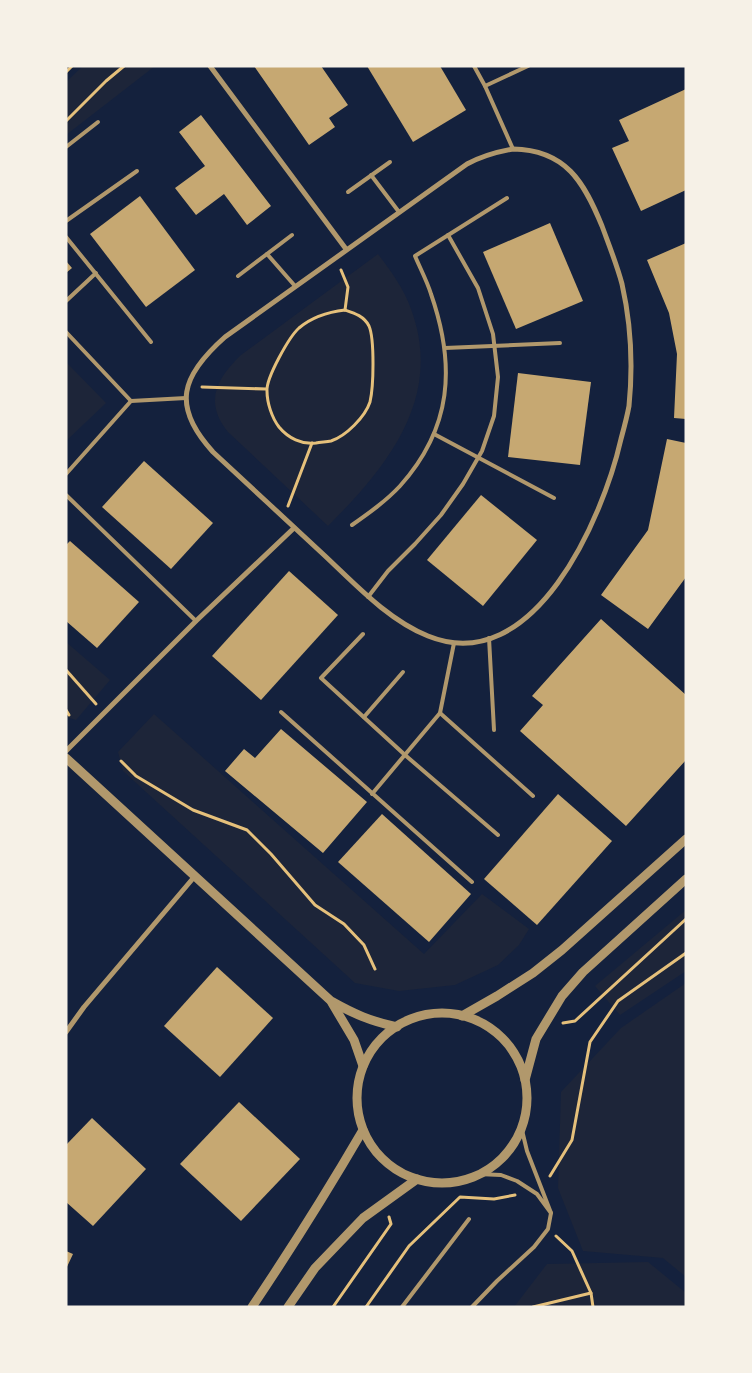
<svg xmlns="http://www.w3.org/2000/svg" width="752" height="1373" font-family="'Titillium Web',sans-serif">
  <rect width="100%" height="100%" fill="#14213d"/>
  <!-- green -->
  <g fill="#1d2539">
    <polygon points="83,66 155,66 66,135 66,82"/>
    <path d="M378 254C391 271 404 289 411 309 444 398 387 467 328 526L228 432C204 402 216 379 241 355Z"/>
    <polygon points="66,362 106,403 66,441"/>
    <polygon points="66,642 110,680 76,720 66,717"/>
    <polygon points="154,714 424,954 482,894 529,929 519,945 498,965 455,985 399,991 355,983 123,771 118,752"/>
    <polygon points="686,910 686,971 620,1015 595,986"/>
    <polygon points="686,983 686,1277 663,1258 583,1251 558,1188 561,1092 621,1028"/>
    <polygon points="648,1262 686,1293 686,1307 514,1307 547,1264"/>
  </g>
  <!-- building -->
  <g fill="#c6a872">
    <polygon points="254,66 321,66 348,105 329,118 335,127 309,145"/>
    <polygon points="367,66 440,66 466,110 413,142"/>
    <polygon points="686,89 686,190 641,211 612,148 629,141 619,120"/>
    <polygon points="201,115 271,206 247,225 224,194 196,215 175,188 205,166 179,132"/>
    <polygon points="140,196 195,270 146,307 90,234"/>
    <polygon points="550,223 583,301 516,329 483,252"/>
    <polygon points="686,243 686,419 674,418 677,354 669,313 647,260"/>
    <polygon points="66,261 72,268 66,273"/>
    <polygon points="518,373 591,382 580,465 508,457"/>
    <polygon points="667,439 686,443 686,577 648,629 601,595 648,530"/>
    <polygon points="144,461 213,523 171,569 102,507"/>
    <polygon points="481,495 537,540 483,606 427,560"/>
    <polygon points="70,541 139,602 97,648 66,621 66,545"/>
    <polygon points="289,571 338,615 261,700 212,656"/>
    <polygon points="601,619 686,695 686,760 626,826 520,731 543,705 532,696"/>
    <polygon points="281,729 367,802 323,853 225,771 244,749 255,758"/>
    <polygon points="558,794 612,841 537,925 484,879"/>
    <polygon points="382,814 471,894 429,942 338,862"/>
    <polygon points="217,967 273,1018 220,1077 164,1026"/>
    <polygon points="239,1102 300,1159 241,1221 180,1164"/>
    <polygon points="92,1118 146,1169 93,1226 66,1202 66,1145"/>
    <polygon points="66,1251 73,1254 66,1269"/>
  </g>
  <g fill="none" stroke-linecap="round" stroke-linejoin="round">
    <!-- path -->
    <g stroke="#e5c07b" stroke-width="3">
      <polyline points="66,72 72,66"/>
      <polyline points="66,121 106,81 124,66"/>
      <polyline points="341,270 348,287 345,310"/>
      <path d="M345 310C354 313 364 316 369 326 373 335 373 354 373 364 373 377 373 389 370 402 365 417 346 436 331 441 326 442 320 442 316 443 302 445 288 438 279 427 272 418 267 403 267 391 266 378 289 337 299 328 312 317 328 312 345 310Z"/>
      <polyline points="202,387 266,389"/>
      <polyline points="288,506 312,443"/>
      <polyline points="66,670 96,704"/>
      <polyline points="66,710 69,715"/>
      <polyline points="121,761 136,776 193,810 247,830 271,854 315,905 344,924 364,945 375,969"/>
      <polyline points="563,1023 575,1021 686,919"/>
      <polyline points="550,1176 572,1140 590,1042 618,1001 686,953"/>
      <polyline points="556,1236 572,1251 591,1293 593,1307"/>
      <polyline points="333,1307 391,1224 389,1217"/>
      <polyline points="366,1307 409,1246 460,1197 494,1199 515,1195"/>
      <polyline points="533,1307 591,1293"/>
    </g>
    <!-- service -->
    <g stroke="#b1986c" stroke-width="4">
      <polyline points="474,66 485,86"/>
      <polyline points="66,147 98,122"/>
      <polyline points="513,149 485,86 528,66"/>
      <polyline points="371,175 399,212"/>
      <polyline points="348,192 390,162"/>
      <polyline points="66,221 137,171"/>
      <polyline points="66,237 151,342"/>
      <polyline points="267,254 295,286"/>
      <polyline points="238,276 292,235"/>
      <polyline points="66,301 96,273"/>
      <polyline points="66,332 131,401"/>
      <polyline points="445,348 560,343"/>
      <polyline points="434,434 554,498"/>
      <polyline points="66,474 131,401 186,398"/>
      <polyline points="66,495 196,621"/>
      <path d="M352 525C369 513 386 501 400 486 452 428 456 366 431 294 427 281 420 268 415 256L507 198"/>
      <polyline points="368,597 388,571 415,544 441,515 463,484 482,451 494,416 498,377 493,334 478,288 448,235"/>
      <polyline points="363,634 321,678 405,755 498,835"/>
      <polyline points="489,638 494,730"/>
      <polyline points="281,712 472,882"/>
      <polyline points="440,713 533,796"/>
      <polyline points="364,717 403,672"/>
      <polyline points="372,794 440,713 454,643"/>
      <polyline points="478,1174 501,1175 517,1181 537,1194 551,1213 527,1151 521,1126"/>
      <polyline points="402,1307 469,1219"/>
      <polyline points="472,1307 497,1281 534,1247 548,1229 551,1213"/>
    </g>
    <!-- minor -->
    <g stroke="#b1986c" stroke-width="5">
      <polyline points="210,66 346,249"/>
      <path d="M513 149C566 150 584 182 602 226 609 245 617 265 622 284 631 324 633 366 629 406 627 417 624 428 621 439 603 518 534 679 428 636 388 620 355 584 324 555 287 521 250 486 213 452 171 406 181 376 225 337L467 164C482 156 496 152 513 149Z"/>
      <polyline points="66,751 196,621 294,528"/>
      <polyline points="66,1032 84,1007 195,876"/>
    </g>
    <!-- tertiary -->
    <g stroke="#b1986c" stroke-width="9">
      <path d="M66 758 331 1001C354 1014 370 1021 397 1027"/>
      <polyline points="332,1003 354,1040 363,1066"/>
      <circle cx="442" cy="1098" r="85"/>
      <polyline points="462,1016 497,996 533,973 562,950 686,839"/>
      <polyline points="525,1080 536,1039 562,996 583,972 686,879"/>
      <path d="M252 1307C291 1249 328 1190 363 1130"/>
      <polyline points="288,1307 315,1268 363,1218 417,1179"/>
    </g>
  </g>
  <!-- border -->
  <rect width="752" height="1373" fill="none" stroke="#f6f1e7" stroke-width="135"/>
</svg>
